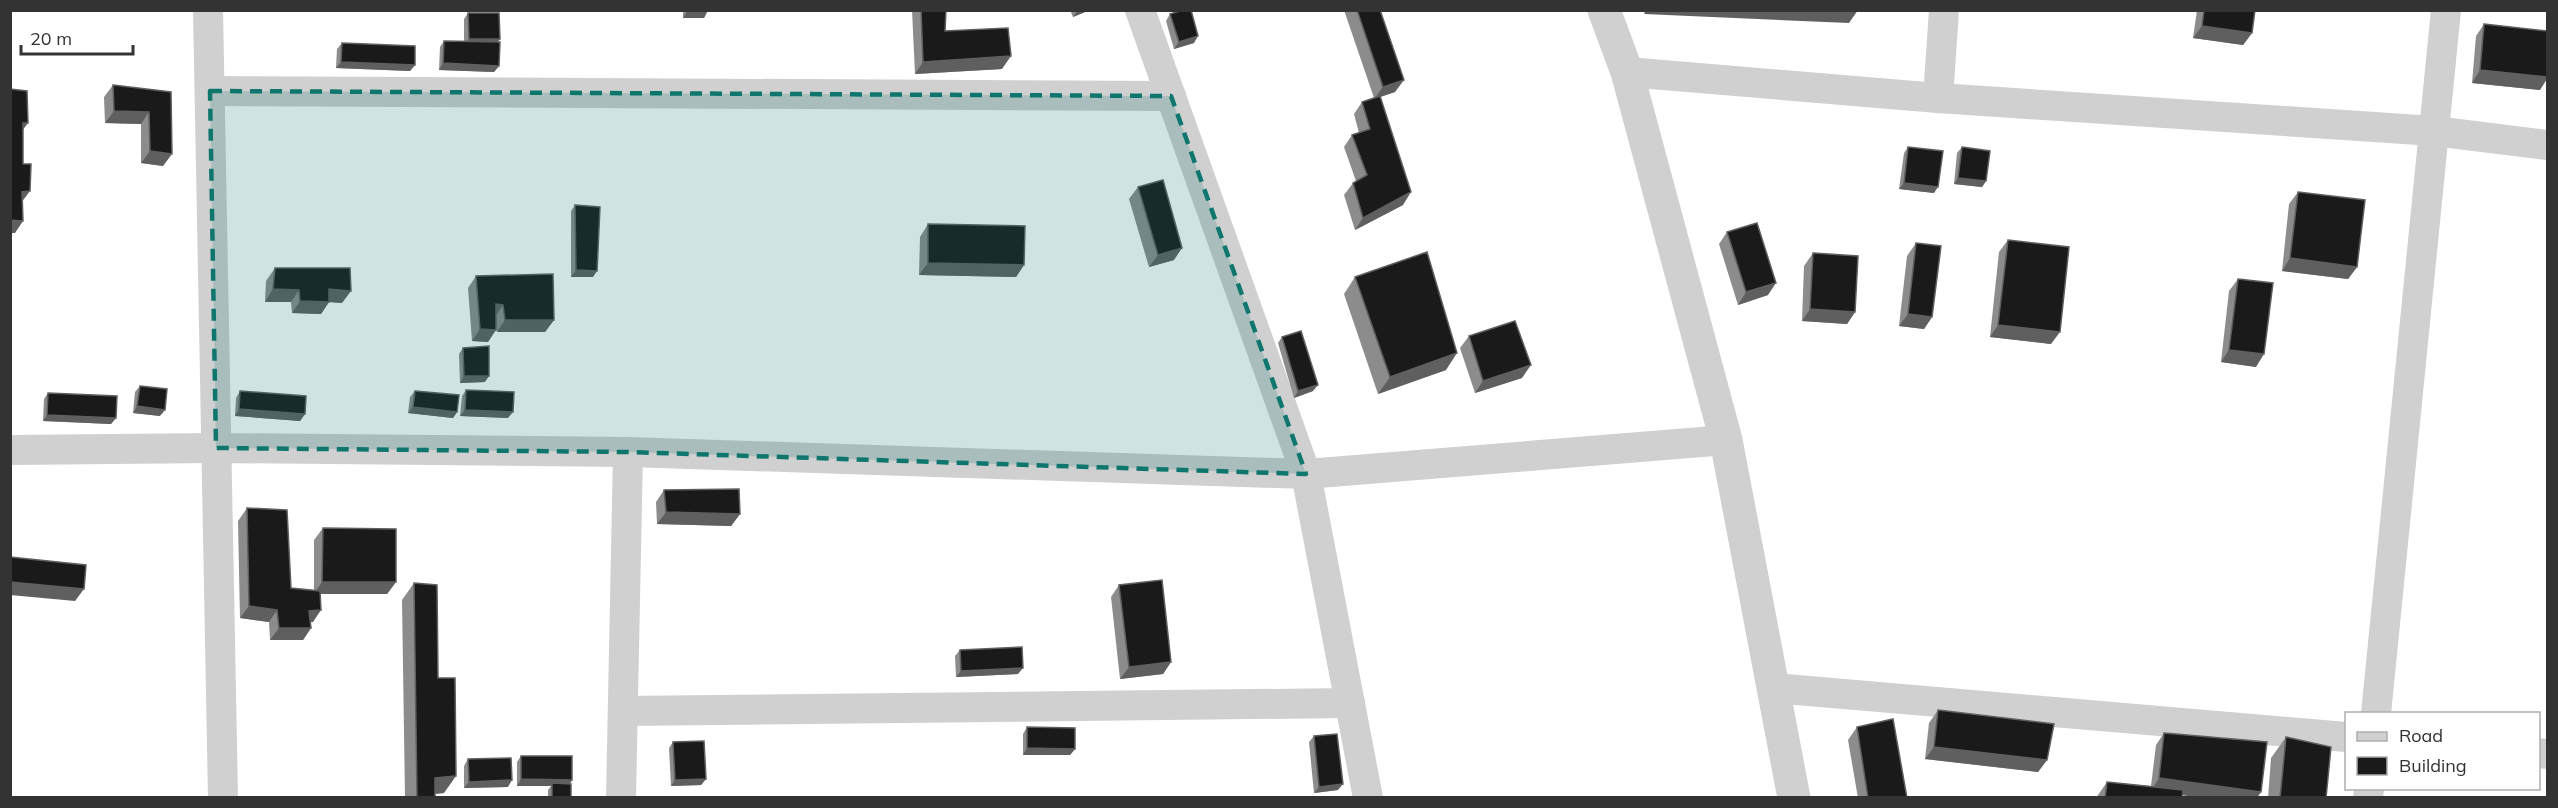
<svg xmlns="http://www.w3.org/2000/svg" width="2558" height="808" font-family="Mulish,sans-serif">
  <rect width="100%" height="100%" fill="#fff"/>
  <g fill="none" stroke-linecap="round" stroke-linejoin="round">
    <!-- minor -->
    <g stroke="#d0d0d0" stroke-width="30">
      <polyline points="208,10 223,798"/>
      <polyline points="1140,10 1306,474 1368,798"/>
      <polyline points="1627,72 1938,98 2434,131 2548,145"/>
      <polyline points="210,91 1171,96"/>
      <polyline points="1938,98 1944,10"/>
      <polyline points="10,450 216,448 628,452 1306,474 1726,440"/>
      <polyline points="1773,688 2346,737"/>
      <polyline points="623,711 1350,703"/>
      <polyline points="2376,714 2446,10"/>
      <polyline points="2538,753 2548,754"/>
      <polyline points="621,798 628,452"/>
      <polyline points="2368,798 2369,788"/>
    </g>
    <!-- tertiary -->
    <polyline stroke="#d0d0d0" stroke-width="33" points="1604,10 1627,72 1726,440 1794,798"/>
  </g>
  <!-- wall -->
  <g fill="#8c8c8c">
    <polygon points="683,10 708,10 704,18 683,18"/>
    <polygon points="912,10 946,10 945,31 1002,69 915,74"/>
    <polygon points="1070,10 1090,10 1073,17"/>
    <polygon points="1344,10 1380,10 1395,92 1380,97 1403,205 1355,230 1344,195 1353,183 1356,181 1344,147 1352,135 1359,133 1354,114 1362,102 1374,98"/>
    <polygon points="2197,10 2255,10 2252,33 2243,45 2193,38"/>
    <polygon points="468,13 500,39 497,42 499,66 494,72 439,70 440,47 444,41 464,41 464,19"/>
    <polygon points="1170,14 1194,43 1174,49 1166,21"/>
    <polygon points="2484,24 2540,90 2472,83 2476,36"/>
    <polygon points="342,43 415,65 410,71 336,68 337,49"/>
    <polygon points="113,85 171,92 163,166 141,163 141,124 105,123 104,97"/>
    <polygon points="1908,147 1934,193 1899,189 1904,153"/>
    <polygon points="1962,147 1986,181 1982,187 1954,184 1957,153"/>
    <polygon points="1138,187 1174,260 1149,267 1129,199"/>
    <polygon points="2298,192 2357,267 2348,279 2282,271 2289,204"/>
    <polygon points="575,205 593,277 571,277 571,211"/>
    <polygon points="928,224 1024,265 1016,277 919,275 920,237"/>
    <polygon points="1727,232 1768,295 1738,305 1719,244"/>
    <polygon points="2008,240 2051,344 1990,337 1999,252"/>
    <polygon points="1916,243 1932,317 1924,329 1899,326 1907,256"/>
    <polygon points="1813,253 1855,312 1847,324 1802,321 1804,266"/>
    <polygon points="275,268 342,303 329,302 321,314 292,313 291,302 265,302 266,281"/>
    <polygon points="476,276 554,320 545,332 497,332 496,328 488,342 472,341 468,288"/>
    <polygon points="1355,277 1446,370 1378,394 1344,294"/>
    <polygon points="2238,279 2256,367 2221,362 2229,291"/>
    <polygon points="1469,336 1522,378 1475,393 1460,348"/>
    <polygon points="1282,337 1313,391 1294,398 1278,343"/>
    <polygon points="463,348 485,382 460,383 459,354"/>
    <polygon points="140,386 160,416 133,413 135,392"/>
    <polygon points="466,390 508,418 460,416 462,396"/>
    <polygon points="240,391 305,414 300,421 235,416 236,398"/>
    <polygon points="415,391 457,412 453,418 408,413 410,397"/>
    <polygon points="48,393 116,418 111,424 43,421 44,399"/>
    <polygon points="664,490 740,514 731,526 657,524 656,502"/>
    <polygon points="247,508 291,588 314,590 314,540 323,528 396,582 387,594 320,594 313,622 310,622 311,628 303,640 270,640 269,622 240,618 238,521"/>
    <polygon points="414,583 438,678 444,793 435,794 435,798 405,798 402,600"/>
    <polygon points="1119,585 1171,662 1163,674 1120,679 1111,597"/>
    <polygon points="960,650 1018,674 956,677 955,656"/>
    <polygon points="1938,710 2047,760 2038,772 1925,759 1929,723"/>
    <polygon points="1027,727 1075,749 1070,755 1023,755 1023,734"/>
    <polygon points="1857,727 1907,798 1858,798 1848,740"/>
    <polygon points="2164,733 2257,798 2203,798 2183,795 2182,798 2096,798 2107,782 2151,786 2156,745"/>
    <polygon points="1314,736 1338,790 1314,793 1309,742"/>
    <polygon points="2286,737 2326,798 2268,798 2271,758"/>
    <polygon points="673,742 706,779 701,785 671,786 669,748"/>
    <polygon points="521,756 572,780 570,784 571,798 548,798 548,790 551,786 517,786 517,762"/>
    <polygon points="468,759 508,787 464,788 464,766"/>
  </g>
  <!-- shaded-wall -->
  <g fill="#5f5f5f">
    <polygon points="688,10 708,10 704,18 683,18"/>
    <polygon points="1078,10 1090,10 1073,17"/>
    <polygon points="1646,10 1858,10 1849,23 1644,14"/>
    <polygon points="2202,26 2252,33 2243,45 2193,38"/>
    <polygon points="1198,36 1194,43 1174,49 1179,42"/>
    <polygon points="469,39 500,39 495,45 464,46"/>
    <polygon points="1011,56 1002,69 915,74 923,62"/>
    <polygon points="341,62 415,65 410,71 336,68"/>
    <polygon points="443,63 499,66 494,72 439,70"/>
    <polygon points="2480,70 2547,77 2547,79 2540,90 2472,83"/>
    <polygon points="1404,80 1395,92 1374,99 1383,87"/>
    <polygon points="114,111 149,112 141,124 105,123"/>
    <polygon points="23,123 28,123 19,135"/>
    <polygon points="150,151 172,154 163,166 141,163"/>
    <polygon points="1958,178 1986,181 1982,187 1954,184"/>
    <polygon points="1904,183 1938,187 1934,193 1899,189"/>
    <polygon points="30,191 21,203 22,192"/>
    <polygon points="1411,192 1403,205 1355,230 1363,218"/>
    <polygon points="10,220 23,221 15,233 10,233"/>
    <polygon points="1182,248 1174,260 1149,267 1158,255"/>
    <polygon points="2290,258 2357,267 2348,279 2282,271"/>
    <polygon points="928,263 1024,265 1016,277 919,275"/>
    <polygon points="576,270 597,271 593,277 571,277"/>
    <polygon points="1776,283 1768,295 1738,305 1746,292"/>
    <polygon points="273,289 299,290 291,302 265,302"/>
    <polygon points="329,289 351,291 342,303 329,302 321,314 292,313 300,301"/>
    <polygon points="496,304 503,305 495,317"/>
    <polygon points="1810,309 1855,312 1847,324 1802,321"/>
    <polygon points="1908,314 1932,317 1924,329 1899,326"/>
    <polygon points="505,320 554,320 545,332 497,332"/>
    <polygon points="1998,325 2060,332 2051,344 1990,337"/>
    <polygon points="480,329 496,330 488,342 472,341"/>
    <polygon points="2229,350 2264,354 2256,367 2221,362"/>
    <polygon points="1457,353 1446,370 1378,394 1390,377"/>
    <polygon points="1531,365 1522,378 1475,393 1483,381"/>
    <polygon points="464,376 489,376 485,382 460,383"/>
    <polygon points="1318,385 1313,391 1294,398 1298,391"/>
    <polygon points="137,406 165,410 160,416 133,413"/>
    <polygon points="413,407 457,412 453,418 408,413"/>
    <polygon points="239,409 305,414 300,421 235,416"/>
    <polygon points="465,410 513,412 508,418 460,416"/>
    <polygon points="47,415 116,418 111,424 43,421"/>
    <polygon points="666,512 740,514 731,526 657,524"/>
    <polygon points="10,582 84,589 75,601 10,595"/>
    <polygon points="322,582 396,582 387,594 314,594"/>
    <polygon points="249,606 277,610 269,622 240,618"/>
    <polygon points="321,610 313,622 300,623 309,611"/>
    <polygon points="279,628 311,628 303,640 270,640"/>
    <polygon points="1171,662 1163,674 1120,679 1129,667"/>
    <polygon points="1023,668 1018,674 956,677 961,671"/>
    <polygon points="1934,747 2047,760 2038,772 1925,759"/>
    <polygon points="1027,748 1075,749 1070,755 1023,755"/>
    <polygon points="456,776 444,793 423,795 435,778"/>
    <polygon points="2159,778 2261,792 2257,798 2203,798 2151,791"/>
    <polygon points="521,779 572,780 568,786 552,783 551,786 517,786"/>
    <polygon points="706,779 701,785 671,786 675,780"/>
    <polygon points="512,780 508,787 464,788 469,782"/>
    <polygon points="1343,784 1338,790 1314,793 1319,787"/>
  </g>
  <!-- building -->
  <g fill="#1a1a1a" stroke="#5f5f5f" stroke-width="1.5">
    <polygon points="921,10 946,10 945,31 1008,28 1011,56 923,62"/>
    <polygon points="1183,10 1191,10 1198,36 1179,42 1170,14"/>
    <polygon points="1357,10 1380,10 1404,80 1383,87"/>
    <polygon points="2204,10 2255,10 2252,33 2202,26"/>
    <polygon points="468,13 499,13 500,39 469,39"/>
    <polygon points="2484,24 2547,31 2547,77 2480,70"/>
    <polygon points="444,41 500,42 499,66 443,63"/>
    <polygon points="342,43 415,46 415,65 341,62"/>
    <polygon points="113,85 171,92 172,154 150,151 149,112 114,111"/>
    <polygon points="10,89 27,91 28,123 23,123 23,164 31,164 30,191 22,192 23,221 10,220"/>
    <polygon points="1380,96 1411,192 1363,218 1353,183 1367,175 1352,135 1370,129 1362,102"/>
    <polygon points="1908,147 1943,151 1938,187 1904,183"/>
    <polygon points="1962,147 1990,151 1986,181 1958,178"/>
    <polygon points="1163,180 1182,248 1158,255 1138,187"/>
    <polygon points="2298,192 2365,200 2357,267 2290,258"/>
    <polygon points="575,205 600,207 597,271 576,270"/>
    <polygon points="1757,223 1776,283 1746,292 1727,232"/>
    <polygon points="928,224 1025,226 1024,265 928,263"/>
    <polygon points="2008,240 2069,247 2060,332 1998,325"/>
    <polygon points="1916,243 1941,246 1932,317 1908,314"/>
    <polygon points="1427,252 1457,353 1390,377 1355,277"/>
    <polygon points="1813,253 1858,256 1855,312 1810,309"/>
    <polygon points="275,268 350,268 351,291 329,289 329,302 300,301 299,290 273,289"/>
    <polygon points="553,274 554,320 505,320 503,305 496,304 496,330 480,329 476,276"/>
    <polygon points="2238,279 2273,283 2264,354 2229,350"/>
    <polygon points="1515,321 1531,365 1483,381 1469,336"/>
    <polygon points="1301,331 1318,385 1298,391 1282,337"/>
    <polygon points="489,346 489,376 464,376 463,348"/>
    <polygon points="140,386 167,389 165,410 137,406"/>
    <polygon points="466,390 514,392 513,412 465,410"/>
    <polygon points="240,391 306,396 305,414 239,409"/>
    <polygon points="415,391 459,395 457,412 413,407"/>
    <polygon points="48,393 117,396 116,418 47,415"/>
    <polygon points="739,489 740,514 666,512 664,490"/>
    <polygon points="247,508 287,510 291,588 320,591 321,610 309,611 311,628 279,628 277,610 249,606"/>
    <polygon points="323,528 396,529 396,582 322,582"/>
    <polygon points="10,557 86,565 84,589 10,582"/>
    <polygon points="1162,580 1171,662 1129,667 1119,585"/>
    <polygon points="414,583 437,585 438,678 455,678 456,776 435,778 435,798 417,798"/>
    <polygon points="1022,647 1023,668 961,671 960,650"/>
    <polygon points="1938,710 2054,724 2047,760 1934,747"/>
    <polygon points="1893,719 1907,798 1868,798 1857,727"/>
    <polygon points="1027,727 1075,728 1075,749 1027,748"/>
    <polygon points="2164,733 2267,742 2261,792 2159,778"/>
    <polygon points="1337,734 1343,784 1319,787 1314,736"/>
    <polygon points="2286,737 2331,747 2326,798 2280,798"/>
    <polygon points="704,741 706,779 675,780 673,742"/>
    <polygon points="521,756 572,756 572,780 521,779"/>
    <polygon points="511,758 512,780 469,782 468,759"/>
    <polygon points="2107,782 2183,790 2182,798 2105,798"/>
    <polygon points="552,783 571,784 571,798 552,798"/>
  </g>
  <!-- marked area -->
  <path fill="#0f766e" fill-opacity="0.2" stroke="#0f766e" stroke-width="4.5" stroke-dasharray="12 8" stroke-linejoin="round" d="M210 91 1171 96 1306 474 628 452 216 448Z"/>
  <!-- border -->
  <rect width="2558" height="808" fill="none" stroke="#333333" stroke-width="24"/>
  <!-- legend -->
  <rect x="2345" y="712" width="195" height="78" fill="#ffffff" stroke="#adadad" stroke-width="1.5"/>
  <rect x="2357" y="732" width="30" height="9" fill="#d0d0d0" stroke="#adadad" stroke-width="1.5"/>
  <text x="2399" y="742" font-size="18" fill="#333333">Road</text>
  <rect x="2357" y="757" width="30" height="18" fill="#1a1a1a" stroke="#adadad" stroke-width="1.5"/>
  <text x="2399" y="772" font-size="18" fill="#333333">Building</text>
  <!-- scale -->
  <path d="M21 45v9h112v-9" fill="none" stroke="#333333" stroke-width="3"/>
  <text x="30" y="45" font-size="18" fill="#333333" stroke="#ffffff" stroke-width="4.5" paint-order="stroke">20 m</text>
</svg>
